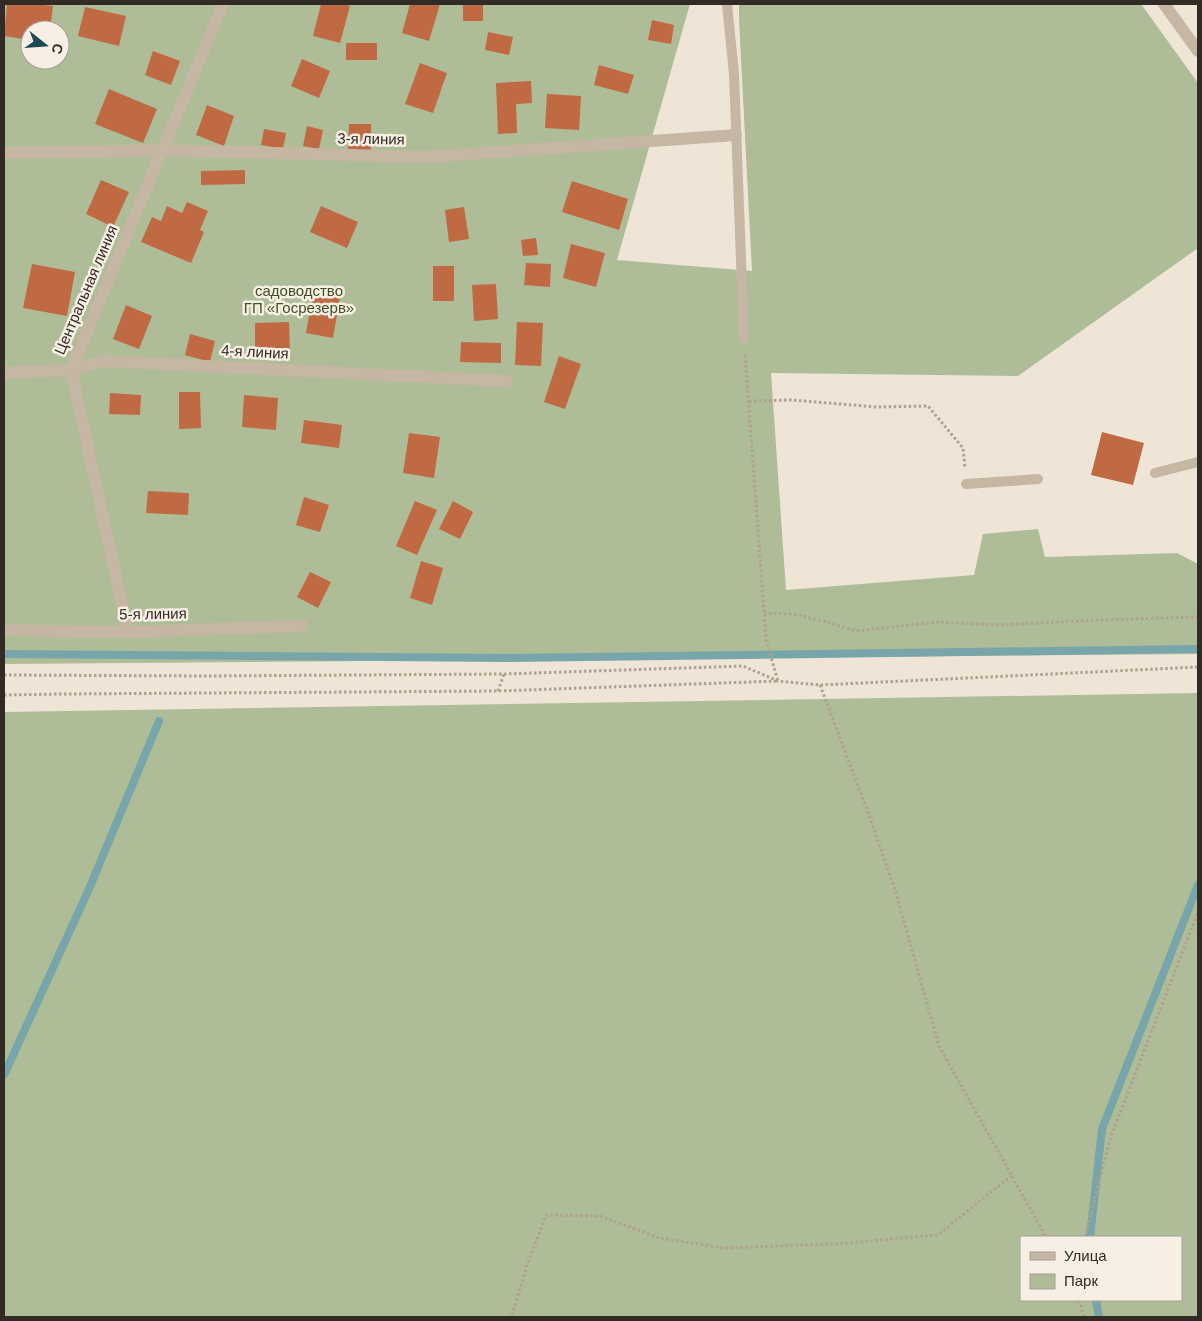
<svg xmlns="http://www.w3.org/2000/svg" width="1202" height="1321" font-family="Helvetica,sans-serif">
  <rect width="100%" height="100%" fill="#efe5d7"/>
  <!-- green -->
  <g fill="#aebd98" fill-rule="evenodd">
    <path d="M4 4H690L617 260 752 271 739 20V4H1141L1198 83V248L1018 376 771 373 786 590 974 575 983 534 1038 529 1045 557 1177 553 1198 564V654L4 664ZM30 30H60V60H30Z"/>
    <path d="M1198 693V1317H4V712ZM1181 1237V1300H1021V1237Z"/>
  </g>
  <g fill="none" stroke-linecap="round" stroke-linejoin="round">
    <!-- stream -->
    <g stroke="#78a5aa" stroke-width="8">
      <polyline points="4,654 509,658 1198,649"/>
      <polyline points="4,1075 89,889 159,721"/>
      <polyline points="1090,1237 1102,1129 1198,885"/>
      <polyline points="1096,1300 1099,1317"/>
    </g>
  </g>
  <!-- building -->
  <g fill="#c06a44">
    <polygon points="7,4 35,4 53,6 50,30 30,30 30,40 4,36"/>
    <polygon points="321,4 342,4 350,6 340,43 313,36"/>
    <polygon points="410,4 440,4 429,41 402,33"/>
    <rect x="463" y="4" width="20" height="17"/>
    <polygon points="85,7 126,16 119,46 78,36"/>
    <polygon points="652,20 674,25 671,44 648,40"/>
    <polygon points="488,32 513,37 509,55 485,50"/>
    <rect x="346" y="43" width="31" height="17"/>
    <polygon points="153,51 180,61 171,85 145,75"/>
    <polygon points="302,59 330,71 319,98 291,86"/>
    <polygon points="420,63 447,73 433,113 405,104"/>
    <polygon points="599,65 634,75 628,94 594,85"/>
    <polygon points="531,81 532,103 516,104 517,133 498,134 496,83"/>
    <polygon points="109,89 157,109 143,143 95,124"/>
    <polygon points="547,94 581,96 579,130 545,128"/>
    <polygon points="207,105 234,116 224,146 196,135"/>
    <polygon points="349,124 371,124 371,150 348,150"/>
    <polygon points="307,126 323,130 319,149 303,146"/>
    <polygon points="264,129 286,133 283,149 261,145"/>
    <polygon points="245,170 245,184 201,185 201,171"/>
    <polygon points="101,180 129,192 113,227 86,214"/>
    <polygon points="572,181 628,199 619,230 562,212"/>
    <polygon points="187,202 208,211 200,230 204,232 191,263 141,242 152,217 161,221 167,206 182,213"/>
    <polygon points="321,206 358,222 347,248 310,232"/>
    <polygon points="464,207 469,239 449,242 445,210"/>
    <polygon points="536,238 538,255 523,256 521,240"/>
    <polygon points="571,244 605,253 596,287 563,278"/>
    <polygon points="526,263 551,264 550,287 524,285"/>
    <polygon points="32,264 75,272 67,316 23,308"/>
    <rect x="433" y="266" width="21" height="35"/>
    <polygon points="496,284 498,319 474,321 472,285"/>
    <polygon points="313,292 340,297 333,338 306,333"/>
    <polygon points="126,305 152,316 139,349 113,339"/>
    <polygon points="289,322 290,352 255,352 255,323"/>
    <polygon points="517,322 543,323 541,366 515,365"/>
    <polygon points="190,334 215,341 210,362 185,355"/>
    <polygon points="461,342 501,343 501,363 460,362"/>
    <polygon points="559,356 581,364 565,409 544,402"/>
    <polygon points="179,392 200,392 201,428 179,429"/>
    <polygon points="110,393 141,395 140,415 109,414"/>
    <polygon points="244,395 278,398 276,430 242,427"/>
    <polygon points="304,420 342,425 339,448 301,443"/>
    <polygon points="1102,432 1144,443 1133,485 1091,475"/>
    <polygon points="409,433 440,437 434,478 403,473"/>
    <polygon points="148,491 189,493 188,515 146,513"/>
    <polygon points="304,497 329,505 320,532 296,525"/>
    <polygon points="415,501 437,510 417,555 396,546"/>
    <polygon points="453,501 473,512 460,539 439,529"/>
    <polygon points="421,561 443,568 432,605 410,598"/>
    <polygon points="310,572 331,582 318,608 297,597"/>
  </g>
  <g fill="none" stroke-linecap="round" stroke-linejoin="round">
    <!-- path -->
    <g stroke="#b2a08e" stroke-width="3" stroke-dasharray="2.5 2.5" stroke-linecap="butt">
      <polyline points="749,401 791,400 877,407 928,406 963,448 965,468"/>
      <polyline points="764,613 794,614 823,621 856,631 937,622 1001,625 1099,620 1198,617"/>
      <polyline points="4,675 207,676 504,674 743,666 778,681 820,685 1198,667"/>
      <polyline points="820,685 869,815 896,893 939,1046 1046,1237"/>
      <polyline points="498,691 504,674"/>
      <polyline points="4,695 61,694 498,691 778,681 766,640 745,354"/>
      <polyline points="1085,1237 1110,1139 1198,912"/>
      <polyline points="1079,1300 1084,1317"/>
      <polyline points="508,1317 512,1316 527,1265 546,1215 600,1216 659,1238 724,1248 835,1244 938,1235 1011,1176"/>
    </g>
    <!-- lane -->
    <g stroke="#c6b6a4" stroke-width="10">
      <polyline points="727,4 734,74 744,339"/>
      <polyline points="1155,473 1198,462"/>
      <polyline points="966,484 1038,479"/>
    </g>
    <!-- street -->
    <g stroke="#c6b6a4" stroke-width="12">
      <polyline points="1164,4 1198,51"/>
      <polyline points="4,153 162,150 426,157 736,135"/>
      <polyline points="4,373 71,370 105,361 506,381"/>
      <polyline points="4,630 128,632 302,626"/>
      <polyline points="128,632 71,370 223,4"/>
    </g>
  </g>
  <g text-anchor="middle" stroke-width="5" stroke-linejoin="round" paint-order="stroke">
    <!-- street labels -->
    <g font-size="15" fill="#322a25" stroke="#f7efe3">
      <text transform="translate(371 139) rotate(1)" y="5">3-я линия</text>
      <text transform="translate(86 290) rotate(-67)" y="5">Центральная линия</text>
      <text transform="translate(255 352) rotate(3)" y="5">4-я линия</text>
      <text transform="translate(153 614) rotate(-1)" y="5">5-я линия</text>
    </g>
    <!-- park labels -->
    <g font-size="15" fill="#3f4f2a" stroke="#f7efe3">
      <text x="299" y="296">садоводство<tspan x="299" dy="17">ГП «Госрезерв»</tspan></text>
    </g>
  </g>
  <!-- border -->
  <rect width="1202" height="1321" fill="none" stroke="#322a25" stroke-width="10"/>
  <!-- legend -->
  <rect x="1020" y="1236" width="162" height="65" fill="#f7efe3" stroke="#a8a097"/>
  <rect x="1030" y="1252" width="25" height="8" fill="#c6b6a4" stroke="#a8a097"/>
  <text x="1064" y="1261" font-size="15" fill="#322a25">Улица</text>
  <rect x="1030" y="1274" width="25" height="15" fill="#aebd98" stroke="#a8a097"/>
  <text x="1064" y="1286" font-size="15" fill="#322a25">Парк</text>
  <!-- north arrow -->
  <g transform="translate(45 45) rotate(107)"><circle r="24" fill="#f7efe3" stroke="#a8a097"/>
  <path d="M0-4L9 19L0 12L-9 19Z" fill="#1d4a51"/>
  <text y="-8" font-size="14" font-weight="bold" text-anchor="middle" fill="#322a25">С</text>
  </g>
</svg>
